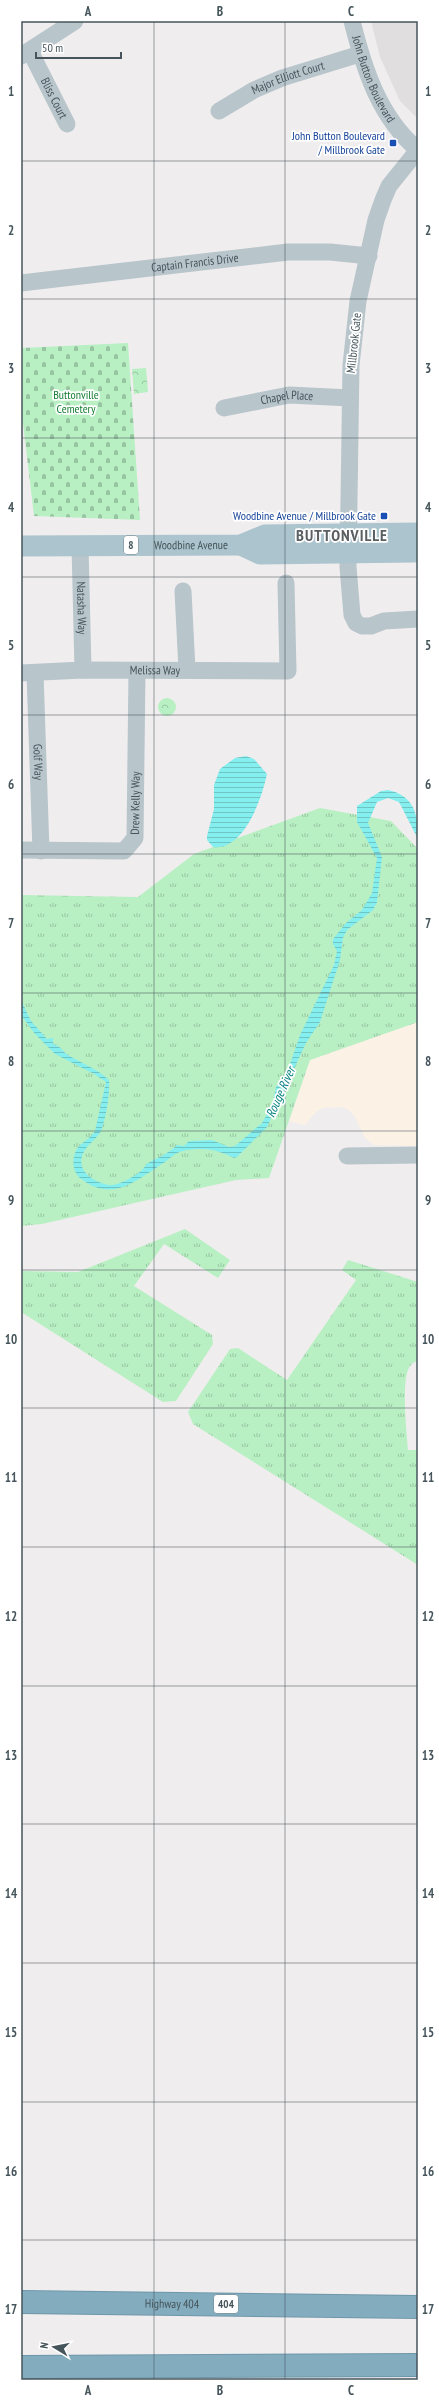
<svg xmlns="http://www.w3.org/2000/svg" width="439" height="2401" font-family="'PT Sans Narrow',sans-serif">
  <defs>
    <pattern id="grass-tufts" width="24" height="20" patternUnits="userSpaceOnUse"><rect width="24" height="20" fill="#b9f0c3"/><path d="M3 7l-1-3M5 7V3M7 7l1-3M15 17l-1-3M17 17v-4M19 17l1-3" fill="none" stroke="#98c5a1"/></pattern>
    <pattern id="cemetery-stones" width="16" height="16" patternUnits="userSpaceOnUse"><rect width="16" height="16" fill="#b9f0c3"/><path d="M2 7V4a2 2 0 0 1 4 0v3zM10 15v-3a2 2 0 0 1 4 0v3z" fill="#98c5a1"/></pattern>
    <pattern id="park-crowns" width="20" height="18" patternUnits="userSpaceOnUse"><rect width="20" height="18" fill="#b9f0c3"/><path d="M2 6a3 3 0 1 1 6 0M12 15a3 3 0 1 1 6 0" fill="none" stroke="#98c5a1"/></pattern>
    <pattern id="water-rules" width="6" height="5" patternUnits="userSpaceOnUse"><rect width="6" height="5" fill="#85eeee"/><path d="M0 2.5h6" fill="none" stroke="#6fc4c4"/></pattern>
  </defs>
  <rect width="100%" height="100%" fill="#f0edee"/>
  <!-- commercial -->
  <polygon fill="#fcf1e5" points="418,1022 418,1146 374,1145 365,1138 355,1117 349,1110 342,1107 323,1108 317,1111 305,1125 289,1121 310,1060"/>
  <!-- education -->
  <polygon fill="#e1dee0" points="371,21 418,21 418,119 400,101 380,57"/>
  <!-- grass -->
  <g fill="url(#grass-tufts)">
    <polygon points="320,808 391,821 418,849 418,1022 310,1060 269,1178 236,1180 42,1224 21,1226 21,895 138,897 194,854"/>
    <polygon points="185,1229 230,1260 218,1278 164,1244 134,1286 212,1335 213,1344 176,1401 163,1402 21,1312 21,1271 78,1272"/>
    <path d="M348 1260 418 1282V1359C416 1363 413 1362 411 1365 400 1375 407 1434 408 1450H418V1565L193 1424 188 1412 230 1349 238 1348 287 1380 356 1280 342 1270Z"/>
  </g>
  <!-- cemetery -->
  <polygon fill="url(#cemetery-stones)" points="128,343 140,520 34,516 21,406 21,348"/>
  <!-- park -->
  <g fill="url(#park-crowns)">
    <polygon points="146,368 148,392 134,394 132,369"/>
    <circle cx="167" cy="707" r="9"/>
  </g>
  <!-- water -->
  <g fill="url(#water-rules)">
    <path d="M246 756 254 759 267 774C262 798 244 851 213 847L207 840V836L214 809V785L220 769 235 758Z"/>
    <path d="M388 790C415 796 418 815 418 839L399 802 388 798 377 802 368 823 382 857 377 902 373 910 347 930 343 938 340 960 320 1022 306 1043 267 1127 237 1157 234 1158C215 1149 204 1147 183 1151 177 1152 170 1158 165 1162 137 1180 112 1204 80 1178 73 1172 72 1162 75 1153 78 1143 90 1140 95 1131L106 1082 94 1074 55 1054 35 1034 21 1015V1000L31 1021 47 1039 53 1038V1044C61 1046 62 1051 68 1055 83 1064 96 1068 109 1080 110 1095 106 1118 101 1131 97 1139 89 1143 85 1150 73 1169 92 1182 109 1185 118 1186 136 1176 142 1170 145 1167 145 1165 148 1163 159 1157 168 1154 177 1145L184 1146 189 1141 212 1140 229 1147 235 1146 262 1123 272 1105 276 1087 288 1070 300 1035 334 965 337 951 333 944V939L346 923 362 910 372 893 377 858 357 822V806L381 791Z"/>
  </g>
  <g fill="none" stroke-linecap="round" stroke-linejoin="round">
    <!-- highway casing -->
    <g stroke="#6e97aa" stroke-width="24">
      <g id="highway">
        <path id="s11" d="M21 2302 418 2307"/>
        <polyline points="21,2367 418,2365"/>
      </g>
    </g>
    <!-- minor -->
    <g stroke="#b8c5cb" stroke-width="17">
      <path id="s1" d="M352 21C364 69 379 117 418 150"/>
      <path id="s2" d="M30 51 67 124"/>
      <polyline points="21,56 75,21"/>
      <path id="s3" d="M219 111 254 90 282 78 360 54"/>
      <polyline points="418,150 389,186 383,200 376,220 358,301 351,365 348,567 352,615 356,623 362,626 371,626 384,621 418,619"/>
      <path id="s4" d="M21 283 288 252H330L369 256"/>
      <path id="s5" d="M224 408 289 395 350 398"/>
      <path id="s6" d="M80 546 83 670"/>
      <polyline points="183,591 187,670"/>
      <path id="s7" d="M21 673 83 670 288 671 286 583"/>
      <path id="s8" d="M35 673 41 851"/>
      <path id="s9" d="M21 850 124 851 135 838 137 671"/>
      <polyline points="347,1156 418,1155"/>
    </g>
    <!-- major -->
    <g stroke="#acc4cd" stroke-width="21">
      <polyline points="241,545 260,554 414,552 418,550"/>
      <path id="s10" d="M21 546 241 545 265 535 418 533"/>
    </g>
    <!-- highway -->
    <use href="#highway" stroke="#83acbe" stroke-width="22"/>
  </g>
  <!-- grid -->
  <path fill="none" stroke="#45555b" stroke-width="1" stroke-opacity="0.55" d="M154 21V2380M285 21V2380M21 161H418M21 299H418M21 438H418M21 577H418M21 715H418M21 854H418M21 993H418M21 1131H418M21 1270H418M21 1408H418M21 1547H418M21 1686H418M21 1824H418M21 1963H418M21 2102H418M21 2240H418"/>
  <!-- markers -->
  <g fill="#1a4fb4" stroke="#fff" stroke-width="1.5">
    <rect x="389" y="139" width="8" height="8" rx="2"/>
    <rect x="380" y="512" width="8" height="8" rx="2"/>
  </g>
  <g text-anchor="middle" stroke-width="3.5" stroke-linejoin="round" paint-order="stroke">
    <!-- shield labels -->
    <g fill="#fff" stroke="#7d888c" stroke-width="1">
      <rect x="124" y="536" width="14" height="18" rx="3"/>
      <rect x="214" y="2295" width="24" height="18" rx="3"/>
    </g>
    <g font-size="11" font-weight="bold" fill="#45555b">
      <text x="131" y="549">8</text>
      <text x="226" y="2308">404</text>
    </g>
    <!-- street labels -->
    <g font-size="12" fill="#45555b" stroke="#fff">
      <text dy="4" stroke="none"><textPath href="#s1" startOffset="62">John Button Boulevard</textPath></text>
      <text dy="4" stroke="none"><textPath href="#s3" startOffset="77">Major Elliott Court</textPath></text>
      <text dy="4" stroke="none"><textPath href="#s2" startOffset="53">Bliss Court</textPath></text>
      <text dy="4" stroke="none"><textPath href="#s4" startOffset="175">Captain Francis Drive</textPath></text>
      <text transform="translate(354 343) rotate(-84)" y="4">Millbrook Gate</text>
      <text dy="4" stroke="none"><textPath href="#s5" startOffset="64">Chapel Place</textPath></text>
      <text dy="4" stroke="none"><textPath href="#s10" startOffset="170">Woodbine Avenue</textPath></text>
      <text dy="4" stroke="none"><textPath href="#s6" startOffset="62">Natasha Way</textPath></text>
      <text dy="4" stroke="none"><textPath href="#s7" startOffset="134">Melissa Way</textPath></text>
      <text dy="4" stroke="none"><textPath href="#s8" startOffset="89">Golf Way</textPath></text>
      <text dy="4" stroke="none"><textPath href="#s9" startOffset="155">Drew Kelly Way</textPath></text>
      <text dy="4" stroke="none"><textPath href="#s11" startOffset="151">Highway 404</textPath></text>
    </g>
    <!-- transit labels -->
    <g font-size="12" fill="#164399" stroke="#fff" text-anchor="end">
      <text x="385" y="140">John Button Boulevard<tspan x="385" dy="14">/ Millbrook Gate</tspan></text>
      <text x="376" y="520">Woodbine Avenue / Millbrook Gate</text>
    </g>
    <!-- park labels -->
    <g font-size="12" fill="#147e33" stroke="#fff">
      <text x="76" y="399">Buttonville<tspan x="76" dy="14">Cemetery</tspan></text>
    </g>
    <!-- water labels -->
    <g font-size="13" font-style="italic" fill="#0a8484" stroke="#fff">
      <text transform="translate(280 1092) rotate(-66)" y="5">Rouge River</text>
    </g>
    <!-- district labels -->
    <g font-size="16" font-weight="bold" letter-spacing="1" fill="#5a5f62" stroke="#fff">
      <text x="342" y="541">BUTTONVILLE</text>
    </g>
  </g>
  <!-- border -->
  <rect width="439" height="2401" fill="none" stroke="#ffffff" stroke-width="44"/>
  <!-- north arrow -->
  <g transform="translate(54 2347) rotate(280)" stroke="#ffffff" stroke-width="3" paint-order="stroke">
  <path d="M0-3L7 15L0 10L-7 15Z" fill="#45555b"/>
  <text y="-6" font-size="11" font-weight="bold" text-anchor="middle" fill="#45555b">N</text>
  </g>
  <!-- scale -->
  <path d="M36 52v6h85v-6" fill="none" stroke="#45555b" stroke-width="2"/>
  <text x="42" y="52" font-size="12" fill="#45555b" stroke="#ffffff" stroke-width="3" paint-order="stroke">50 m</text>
  <rect x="22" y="22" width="395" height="2357" fill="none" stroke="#45555b" stroke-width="1.5"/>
  <g font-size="13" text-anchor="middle" font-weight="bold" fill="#45555b">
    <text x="88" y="16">A</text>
    <text x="220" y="16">B</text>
    <text x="351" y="16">C</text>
    <text x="11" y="96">1</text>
    <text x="428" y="96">1</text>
    <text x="11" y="235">2</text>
    <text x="428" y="235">2</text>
    <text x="11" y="373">3</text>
    <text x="428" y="373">3</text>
    <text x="11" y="512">4</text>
    <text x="428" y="512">4</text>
    <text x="11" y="650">5</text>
    <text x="428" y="650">5</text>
    <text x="11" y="789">6</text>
    <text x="428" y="789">6</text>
    <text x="11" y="928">7</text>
    <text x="428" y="928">7</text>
    <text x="11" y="1066">8</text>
    <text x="428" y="1066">8</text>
    <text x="11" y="1205">9</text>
    <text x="428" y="1205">9</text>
    <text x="11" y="1344">10</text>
    <text x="428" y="1344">10</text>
    <text x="11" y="1482">11</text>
    <text x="428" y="1482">11</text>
    <text x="11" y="1621">12</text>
    <text x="428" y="1621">12</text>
    <text x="11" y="1760">13</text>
    <text x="428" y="1760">13</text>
    <text x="11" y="1898">14</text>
    <text x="428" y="1898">14</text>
    <text x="11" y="2037">15</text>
    <text x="428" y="2037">15</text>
    <text x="11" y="2176">16</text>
    <text x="428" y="2176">16</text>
    <text x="11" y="2314">17</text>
    <text x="428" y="2314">17</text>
    <text x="88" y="2395">A</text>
    <text x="220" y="2395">B</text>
    <text x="351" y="2395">C</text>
  </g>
</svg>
